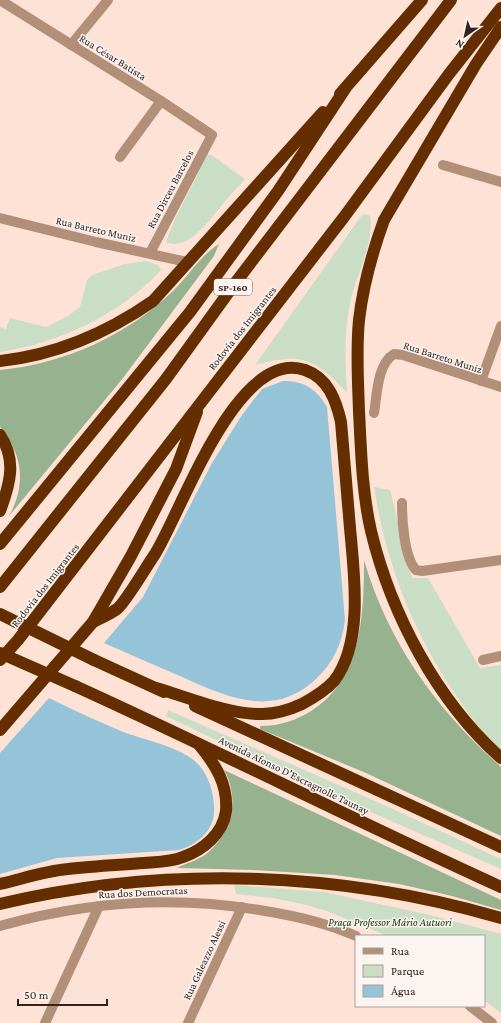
<svg xmlns="http://www.w3.org/2000/svg" width="501" height="1023" font-family="'Crimson Pro',serif">
  <rect width="100%" height="100%" fill="#fee2d5"/>
  <!-- green -->
  <g fill="#caddc5">
    <path d="M207 154 213 156 245 179C239 186 232 193 226 200 213 215 189 253 166 242 174 219 186 198 197 176 200 169 201 160 207 154Z"/>
    <path d="M366 214 370 216C374 246 356 274 350 303 344 331 345 362 347 392 313 358 302 352 255 365L362 215Z"/>
    <path d="M146 261 158 265 161 270C120 315 59 343 0 352V327L6 329 10 318 46 327 68 316 80 307 87 280 92 275 125 264Z"/>
    <path d="M374 487 390 490 412 578H428L480 668 501 665V751C484 735 470 716 457 697 413 633 386 563 374 487Z"/>
    <polygon points="168,710 386,806 501,859 501,869 318,789 166,716"/>
    <polygon points="234,885 324,892 430,915 501,934 501,1013 484,1000 484,936 388,936 327,911 302,904 273,898 236,894"/>
  </g>
  <!-- forest -->
  <g fill="#96b28f">
    <path d="M219 244 214 256 123 378 9 516C22 493 24 468 12 445 9 439 2 432 0 426 0 419 0 381 0 370 64 364 128 335 174 290 190 274 200 256 219 244Z"/>
    <path d="M364 560C388 643 437 710 501 767V836L366 773 260 729V726C280 726 298 720 314 709 362 677 364 613 364 560Z"/>
    <path d="M224 770 501 900V910L452 896 399 884 335 875 253 870 177 868C186 863 196 861 205 855 231 834 241 800 224 770Z"/>
  </g>
  <!-- water -->
  <g fill="#95c4d9">
    <path d="M283 381C303 380 317 389 327 407L345 620C342 644 333 663 316 679 272 720 225 696 180 676 154 665 129 654 104 643L143 597 212 463 242 415 262 389Z"/>
    <path d="M49 698C73 710 97 721 121 731 143 740 183 747 199 765 210 778 215 796 214 813 213 832 196 845 179 850L57 858 0 874V753Z"/>
  </g>
  <g fill="none" stroke-linecap="round" stroke-linejoin="round">
    <!-- street -->
    <g stroke="#b28f79" stroke-width="10">
      <polyline points="0,0 161,101 212,135 150,253"/>
      <polyline points="71,45 108,0"/>
      <polyline points="120,157 161,101"/>
      <polyline points="443,165 501,182"/>
      <polyline points="0,218 96,242 187,262"/>
      <polyline points="481,381 501,326"/>
      <path d="M374 413C377 396 377 364 394 354L403 355 501 387"/>
      <path d="M402 503C402 520 404 557 416 570L422 571 501 560"/>
      <polyline points="483,660 501,656"/>
      <path d="M0 926C88 901 175 895 265 911 296 916 327 923 356 936"/>
      <polyline points="470,1006 492,1023"/>
      <polyline points="45,1023 99,906"/>
      <polyline points="188,1023 242,907"/>
    </g>
    <!-- highway -->
    <g stroke="#642e00" stroke-width="12">
      <path d="M501 27 476 64 384 220C372 253 363 286 359 320 356 350 358 381 359 411 361 450 362 492 371 531 391 614 437 701 501 758"/>
      <polyline points="340,94 422,0"/>
      <path d="M0 361C56 355 107 333 153 301L323 112"/>
      <path d="M0 435C17 460 10 484 0 511"/>
      <polyline points="0,544 190,312 278,191 345,89"/>
      <polyline points="0,587 166,379 236,282 451,0"/>
      <path d="M93 622C101 618 110 614 117 609 125 603 148 564 155 554 182 511 237 347 305 370 328 378 336 400 341 422 344 457 347 492 350 528 354 573 364 642 334 681 326 690 313 698 302 704 289 710 276 714 262 714 230 715 187 697 156 688"/>
      <polyline points="0,660 18,640 344,217 449,74 501,8"/>
      <polyline points="94,660 164,692"/>
      <path d="M75 686C218 751 358 822 501 887"/>
      <polyline points="195,706 501,847"/>
      <polyline points="0,730 93,622 131,556 176,469 197,412"/>
      <path d="M0 884C22 879 45 871 68 869 93 866 118 865 144 863 156 862 171 862 183 857 203 850 223 834 226 811 228 785 216 765 200 746"/>
      <path d="M0 904C165 865 338 871 501 918"/>
    </g>
    <!-- highway-bridge -->
    <g stroke="#642e00" stroke-width="12">
      <polyline points="0,614 94,660"/>
      <polyline points="0,653 75,686"/>
    </g>
  </g>
  <g text-anchor="middle" stroke-width="3" stroke-linejoin="round" paint-order="stroke">
    <!-- shield labels -->
    <rect fill="#fbf4f1" stroke="#6d625d" stroke-width="1" x="214" y="279" width="38" height="16" rx="3"/>
    <g font-size="10" font-weight="bold" fill="#30231d">
      <text x="233" y="291">SP-160</text>
    </g>
    <!-- street labels -->
    <g font-size="11" fill="#30231d" stroke="#fbf4f1">
      <text transform="translate(113 57) rotate(32)" y="4">Rua César Batista</text>
      <text transform="translate(170 189) rotate(-62)" y="4">Rua Dirceu Barcelos</text>
      <text transform="translate(96 229) rotate(13)" y="4">Rua Barreto Muniz</text>
      <text transform="translate(242 328) rotate(-52)" y="4">Rodovia dos Imigrantes</text>
      <text transform="translate(443 357) rotate(18)" y="4">Rua Barreto Muniz</text>
      <text transform="translate(45 585) rotate(-52)" y="4">Rodovia dos Imigrantes</text>
      <text transform="translate(294 775) rotate(26)" y="4">Avenida Afonso D'Escragnolle Taunay</text>
      <text transform="translate(143 892) rotate(-3)" y="4">Rua dos Democratas</text>
      <text transform="translate(204 960) rotate(-65)" y="4">Rua Galeazzo Alessi</text>
    </g>
    <!-- park labels -->
    <g font-size="11" font-style="italic" fill="#113704" stroke="#fbf4f1">
      <text x="390" y="926">Praça Professor Mário Autuori</text>
    </g>
  </g>
  <!-- legend -->
  <rect x="355" y="935" width="130" height="72" fill="#fbf4f1" stroke="#aaa09c"/>
  <rect x="363" y="948" width="20" height="6" fill="#b28f79" stroke="#aaa09c"/>
  <text x="391" y="955" font-size="12" fill="#30231d">Rua</text>
  <rect x="363" y="965" width="20" height="12" fill="#caddc5" stroke="#aaa09c"/>
  <text x="391" y="975" font-size="12" fill="#30231d">Parque</text>
  <rect x="363" y="985" width="20" height="12" fill="#95c4d9" stroke="#aaa09c"/>
  <text x="391" y="995" font-size="12" fill="#30231d">Água</text>
  <!-- north arrow -->
  <g transform="translate(465 36) rotate(214)" stroke="#fbf4f1" stroke-width="3" paint-order="stroke">
  <path d="M0-3L7 15L0 10L-7 15Z" fill="#30231d"/>
  <text y="-6" font-size="11" font-weight="bold" text-anchor="middle" fill="#30231d">N</text>
  </g>
  <!-- scale -->
  <path d="M18 999v6h89v-6" fill="none" stroke="#30231d" stroke-width="2"/>
  <text x="24" y="999" font-size="12" fill="#30231d" stroke="#fbf4f1" stroke-width="3" paint-order="stroke">50 m</text>
</svg>
